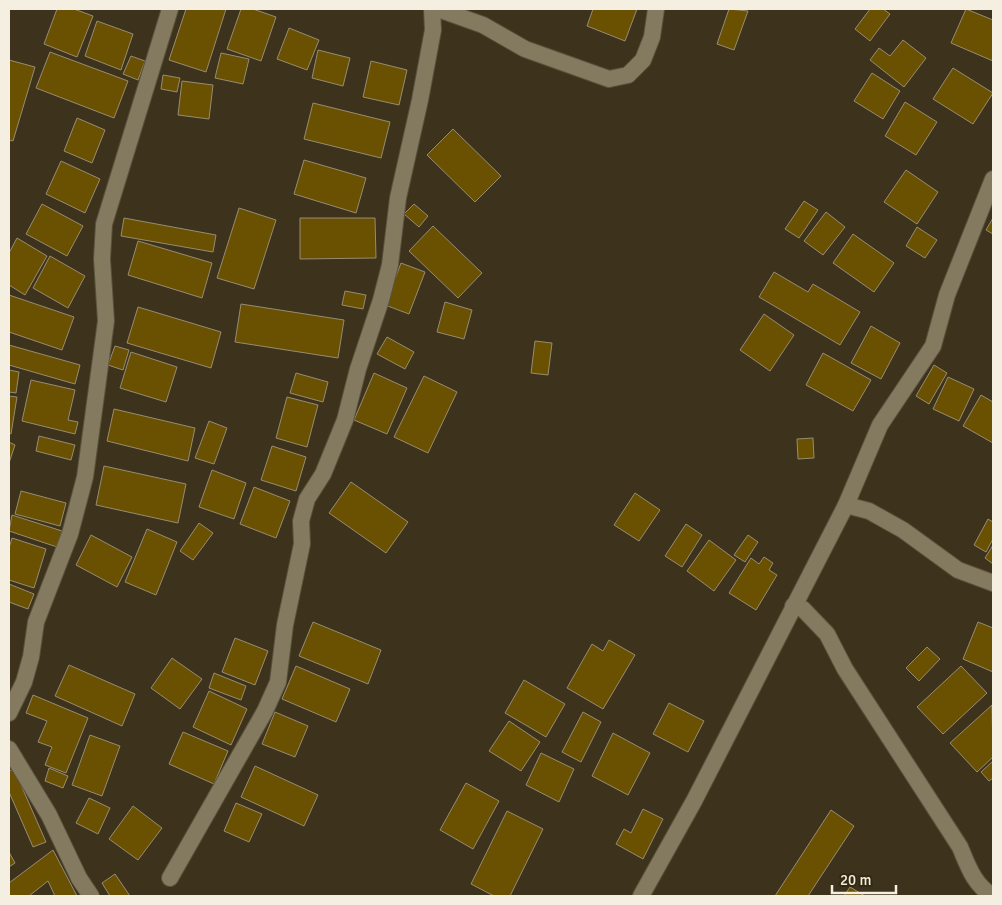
<svg xmlns="http://www.w3.org/2000/svg" width="1002" height="905" font-family="Signika,sans-serif">
  <rect width="100%" height="100%" fill="#3d331c"/>
  <!-- building -->
  <g fill="#6a5102" stroke="#978c72">
    <polygon points="57,9 74,9 93,16 77,57 44,44"/>
    <polygon points="186,9 226,9 206,72 169,60"/>
    <polygon points="241,9 253,9 276,17 261,61 227,49"/>
    <polygon points="593,9 637,9 625,41 587,26"/>
    <polygon points="729,9 748,11 734,50 717,44"/>
    <polygon points="870,9 883,9 890,14 870,41 855,29"/>
    <polygon points="966,9 993,20 993,61 951,43"/>
    <polygon points="97,21 133,34 121,70 85,56"/>
    <polygon points="289,28 319,40 307,70 277,59"/>
    <polygon points="903,40 926,58 904,87 870,60 879,48 890,56"/>
    <polygon points="318,50 350,58 343,86 312,78"/>
    <polygon points="50,52 128,81 114,118 36,88"/>
    <polygon points="221,53 249,59 243,84 215,78"/>
    <polygon points="131,56 145,61 138,80 123,74"/>
    <polygon points="9,60 35,67 13,141 9,140"/>
    <polygon points="371,61 407,70 399,105 363,97"/>
    <polygon points="953,68 993,93 973,124 933,99"/>
    <polygon points="872,73 900,91 883,119 854,101"/>
    <polygon points="163,75 180,78 177,92 161,89"/>
    <polygon points="182,81 213,85 209,119 178,115"/>
    <polygon points="905,102 937,122 916,155 885,136"/>
    <polygon points="313,103 390,122 381,158 304,139"/>
    <polygon points="77,118 105,130 92,163 64,151"/>
    <polygon points="453,129 501,176 475,202 427,155"/>
    <polygon points="304,160 366,178 356,213 294,194"/>
    <polygon points="61,161 100,179 85,213 46,194"/>
    <polygon points="906,170 938,192 917,224 884,202"/>
    <polygon points="804,201 818,210 799,238 785,229"/>
    <polygon points="42,204 83,226 67,256 26,234"/>
    <polygon points="414,204 428,216 419,227 404,214"/>
    <polygon points="239,208 276,220 254,289 217,278"/>
    <polygon points="826,212 845,227 823,255 804,241"/>
    <polygon points="124,218 216,235 213,252 121,236"/>
    <polygon points="300,218 375,218 376,258 300,259"/>
    <polygon points="993,218 993,234 986,230"/>
    <polygon points="433,226 482,273 458,298 409,251"/>
    <polygon points="917,227 937,240 925,258 906,246"/>
    <polygon points="853,234 894,263 874,292 833,263"/>
    <polygon points="17,238 47,256 25,295 9,285 9,253"/>
    <polygon points="138,241 212,263 202,298 128,275"/>
    <polygon points="50,256 85,276 68,308 33,288"/>
    <polygon points="401,263 425,272 409,314 385,305"/>
    <polygon points="774,272 808,292 813,284 860,312 840,345 759,297"/>
    <polygon points="345,291 366,295 363,309 342,305"/>
    <polygon points="9,295 74,317 62,350 9,332"/>
    <polygon points="445,302 472,310 464,339 437,332"/>
    <polygon points="241,304 344,320 338,358 235,342"/>
    <polygon points="138,307 221,332 211,368 127,343"/>
    <polygon points="764,314 794,335 770,371 740,350"/>
    <polygon points="871,326 900,343 881,379 851,363"/>
    <polygon points="387,337 414,352 405,369 377,354"/>
    <polygon points="535,341 552,343 548,375 531,373"/>
    <polygon points="9,345 80,365 75,384 9,365"/>
    <polygon points="115,346 129,350 123,370 108,365"/>
    <polygon points="131,352 177,367 166,402 120,388"/>
    <polygon points="823,353 871,380 853,411 806,385"/>
    <polygon points="934,365 947,373 929,404 916,396"/>
    <polygon points="9,370 19,372 16,393 9,392"/>
    <polygon points="296,373 328,382 323,402 290,393"/>
    <polygon points="374,373 407,388 387,434 354,420"/>
    <polygon points="424,376 457,392 428,453 394,437"/>
    <polygon points="948,377 974,389 959,421 933,409"/>
    <polygon points="31,380 75,390 68,420 78,422 75,434 22,421"/>
    <polygon points="981,395 993,402 993,443 963,426"/>
    <polygon points="9,396 17,397 11,434 9,433"/>
    <polygon points="287,397 318,405 307,447 276,438"/>
    <polygon points="114,409 195,428 188,461 107,441"/>
    <polygon points="209,421 227,428 214,464 195,458"/>
    <polygon points="39,436 75,445 71,460 36,451"/>
    <polygon points="813,438 814,458 798,459 797,439"/>
    <polygon points="9,442 15,445 9,463"/>
    <polygon points="272,446 306,457 296,491 261,480"/>
    <polygon points="104,466 186,484 178,523 96,505"/>
    <polygon points="212,470 246,483 234,519 199,507"/>
    <polygon points="351,482 408,522 386,553 329,513"/>
    <polygon points="254,487 290,501 276,538 240,524"/>
    <polygon points="21,491 66,503 60,526 15,514"/>
    <polygon points="635,493 660,510 639,541 614,525"/>
    <polygon points="12,515 62,531 57,547 9,531"/>
    <polygon points="988,519 993,522 993,539 986,552 974,545"/>
    <polygon points="199,523 213,533 193,560 180,551"/>
    <polygon points="686,524 702,535 682,567 665,556"/>
    <polygon points="147,529 177,542 156,595 125,582"/>
    <polygon points="91,535 132,557 117,587 76,565"/>
    <polygon points="748,535 758,542 745,562 734,555"/>
    <polygon points="12,538 46,549 34,588 9,580 9,548"/>
    <polygon points="709,540 736,560 714,591 687,571"/>
    <polygon points="993,545 993,564 985,558"/>
    <polygon points="764,557 773,563 769,570 777,575 756,610 729,593 751,558 759,564"/>
    <polygon points="9,584 34,594 28,609 9,602"/>
    <polygon points="313,622 381,650 368,684 299,656"/>
    <polygon points="978,622 993,628 993,672 963,659"/>
    <polygon points="235,638 268,651 255,685 222,672"/>
    <polygon points="609,640 635,655 603,709 567,688 592,644 603,651"/>
    <polygon points="927,647 940,659 919,681 906,668"/>
    <polygon points="172,658 202,679 180,709 151,688"/>
    <polygon points="69,665 135,694 122,726 55,696"/>
    <polygon points="296,666 350,689 336,722 282,699"/>
    <polygon points="961,666 987,693 943,734 917,707"/>
    <polygon points="214,673 246,686 241,700 209,688"/>
    <polygon points="524,680 565,704 546,737 505,713"/>
    <polygon points="209,691 247,709 231,745 193,727"/>
    <polygon points="33,695 88,718 66,773 45,765 52,747 38,742 47,721 26,713"/>
    <polygon points="669,703 704,721 688,752 653,734"/>
    <polygon points="992,705 993,757 977,772 950,743"/>
    <polygon points="275,712 308,726 295,757 262,744"/>
    <polygon points="583,712 601,722 581,762 562,752"/>
    <polygon points="509,721 540,742 521,771 489,751"/>
    <polygon points="183,732 228,751 214,784 169,764"/>
    <polygon points="613,733 650,753 628,795 592,776"/>
    <polygon points="90,735 120,746 102,796 72,785"/>
    <polygon points="541,753 574,769 559,802 526,785"/>
    <polygon points="993,761 993,778 989,781 981,772"/>
    <polygon points="255,766 318,795 304,826 241,797"/>
    <polygon points="49,768 68,776 63,788 45,781"/>
    <polygon points="14,769 46,842 33,847 9,792 9,771"/>
    <polygon points="466,783 499,801 473,849 440,830"/>
    <polygon points="89,798 110,808 98,834 76,823"/>
    <polygon points="236,803 262,814 249,842 224,831"/>
    <polygon points="133,806 162,828 138,860 109,839"/>
    <polygon points="643,809 663,819 643,859 616,844 624,829 631,833"/>
    <polygon points="831,810 854,826 808,896 775,896"/>
    <polygon points="507,811 543,829 510,896 494,896 471,884"/>
    <polygon points="53,850 77,896 55,896 48,881 29,896 9,896 9,883"/>
    <polygon points="9,852 15,863 9,867"/>
    <polygon points="115,874 130,896 110,896 102,883"/>
    <polygon points="850,887 865,896 844,896"/>
  </g>
  <g fill="none" stroke-linecap="round" stroke-linejoin="round">
    <!-- minor casing -->
    <g stroke="#5a523d" stroke-width="18">
      <g id="minor">
        <polyline points="438,9 483,25 525,49 609,79 628,75 643,60 652,37 656,9"/>
        <polyline points="846,505 869,511 903,530 958,570 993,583"/>
        <path d="M793 606 803 609 827 634 845 669 960 847C968 866 974 885 993 896"/>
        <polyline points="9,713 24,682 31,657 36,622 70,534 85,477 106,321 102,259 104,224 170,9"/>
        <polyline points="9,749 49,815 79,878 91,896"/>
        <polyline points="170,878 265,711 278,682 285,625 302,544 301,521 307,499 323,474 345,420 358,369 381,300 390,265 398,198 420,100 433,30 432,9"/>
        <polyline points="641,896 694,801 846,505 880,425 933,346 947,295 993,179"/>
      </g>
    </g>
    <!-- minor -->
    <use href="#minor" stroke="#847a60" stroke-width="16"/>
  </g>
  <!-- border -->
  <rect width="1002" height="905" fill="none" stroke="#f5efe1" stroke-width="20"/>
  <!-- scale -->
  <path d="M832 885v8h64v-8" fill="none" stroke="#f5efe1" stroke-width="2.5"/>
  <text x="840" y="885" font-size="15" fill="#f5efe1" stroke="#332912" stroke-width="4" paint-order="stroke">20 m</text>
</svg>
